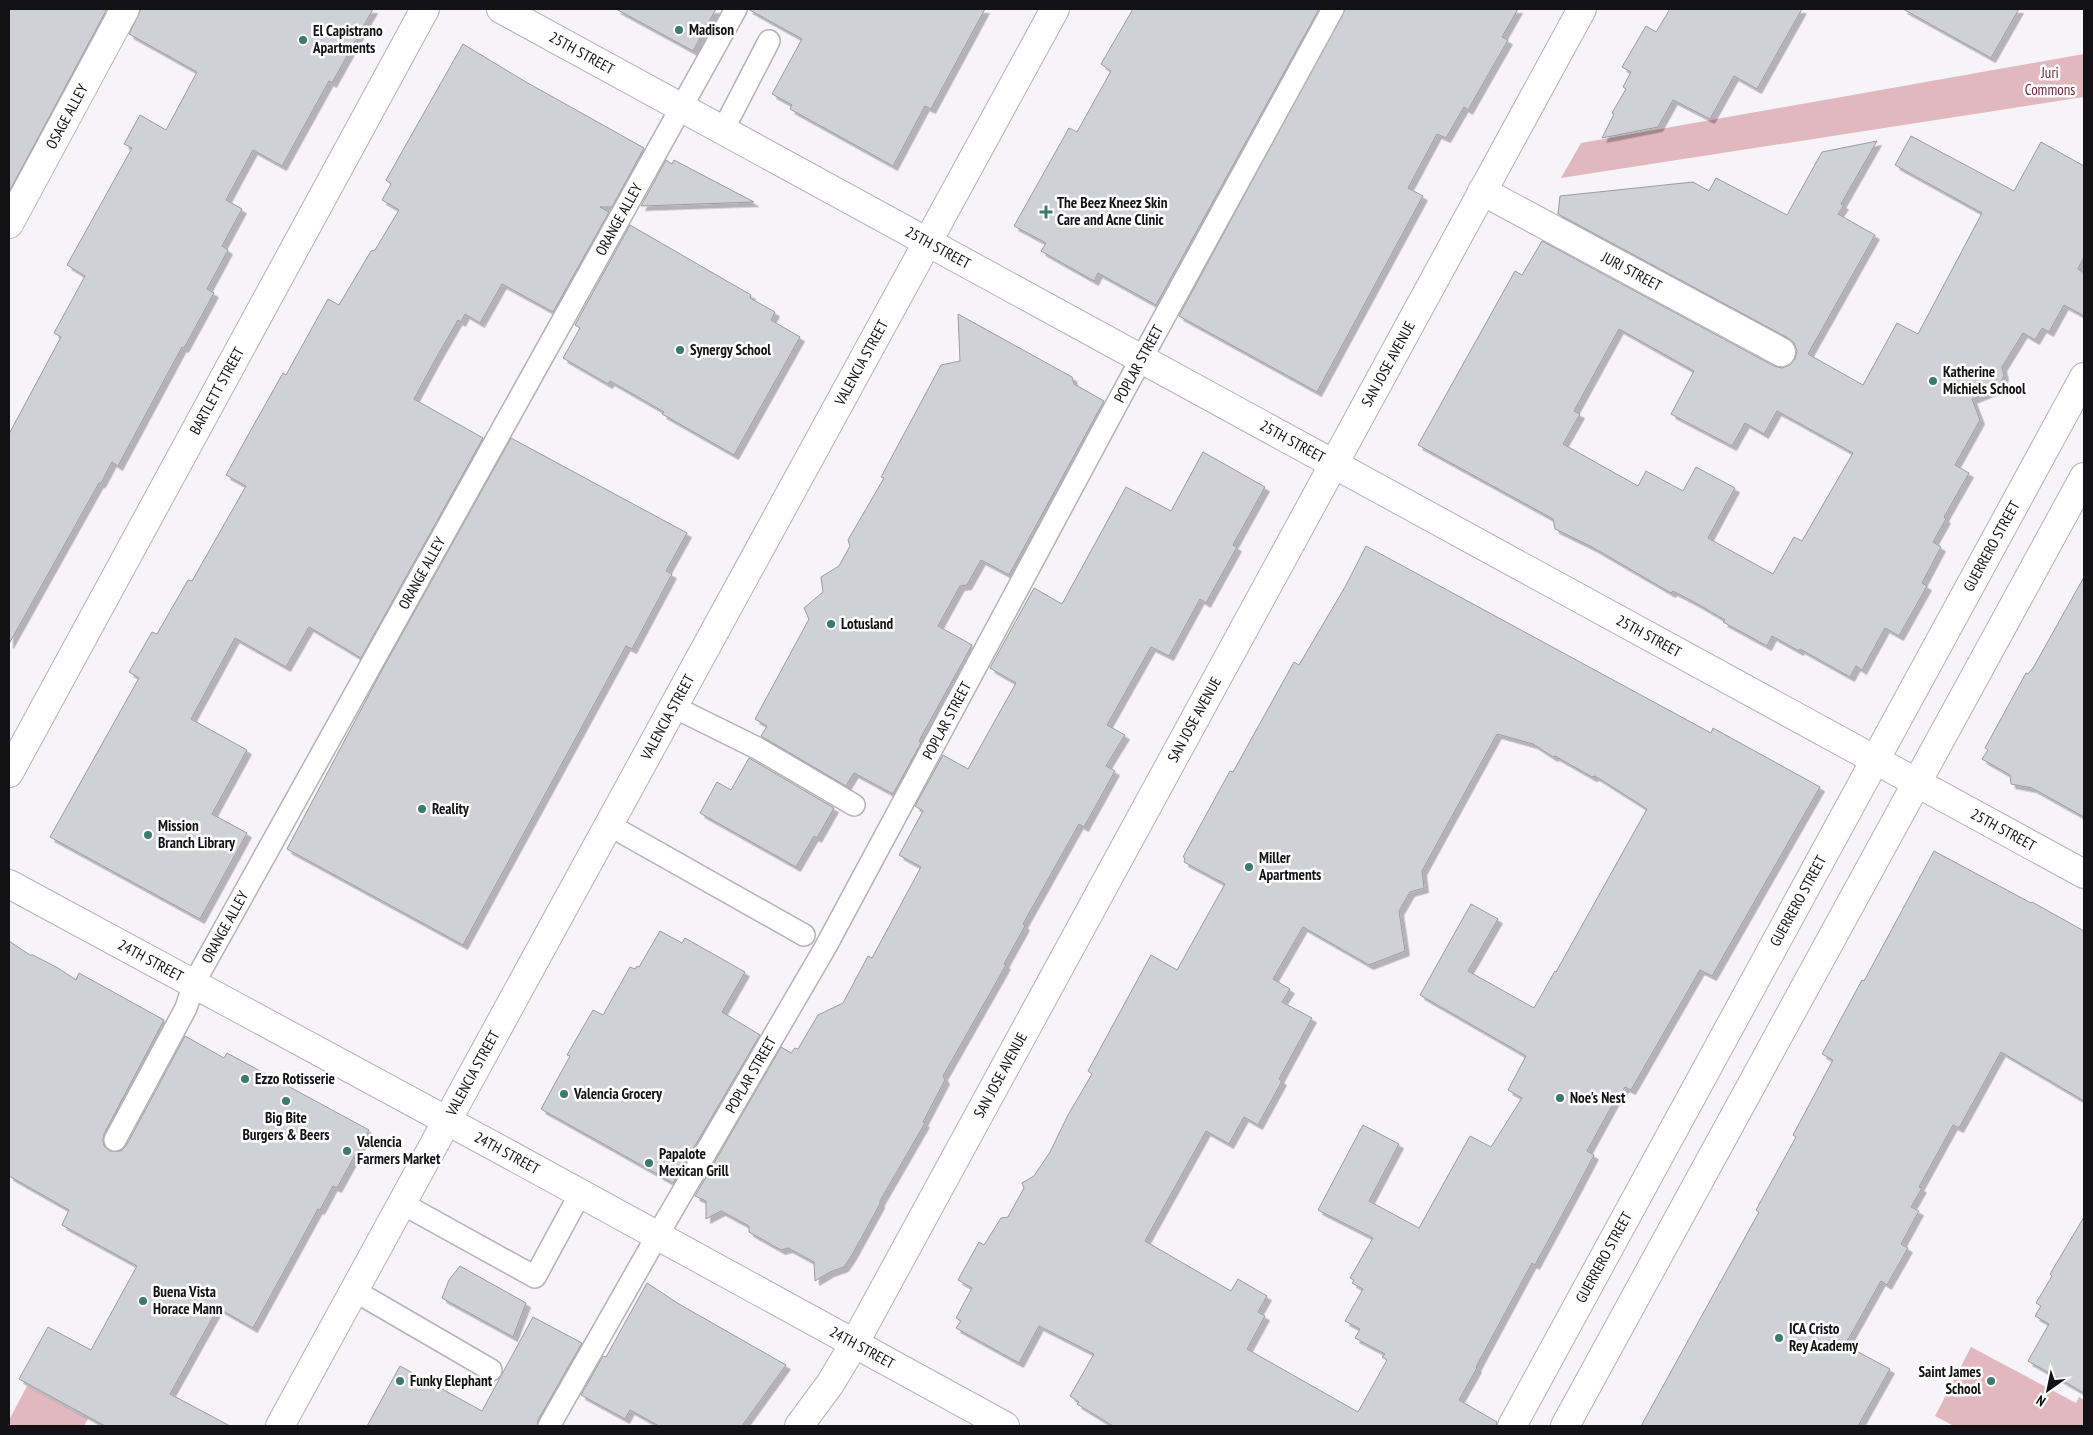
<svg xmlns="http://www.w3.org/2000/svg" width="2093" height="1435" font-family="'PT Sans Narrow',sans-serif">
  <defs>
    <filter id="shadow"><feDropShadow dx="4.5" dy="4.5" stdDeviation="0" flood-color="#0004"/></filter>
  </defs>
  <rect width="100%" height="100%" fill="#f6f3f9"/>
  <!-- green -->
  <g fill="#e0b8be">
    <polygon points="2084,54 2084,97 1561,178 1581,143"/>
    <polygon points="1971,1347 2076,1403 2079,1397 2084,1400 2084,1426 1954,1426 1935,1416"/>
    <polygon points="27,1386 88,1419 84,1426 9,1426 9,1420"/>
  </g>
  <!-- building -->
  <g fill="#d0d0d7" stroke="#9b9ba2" fill-rule="evenodd" filter="url(#shadow)">
    <polygon points="9,9 107,9 9,192"/>
    <polygon points="141,9 373,9 332,83 329,81 282,166 253,150 226,200 242,209 222,246 228,250 207,289 214,293 184,348 182,347 118,466 112,462 101,483 99,483 9,644 9,434 61,337 54,333 85,276 67,265 132,148 124,144 140,115 166,130 197,72 129,34"/>
    <polygon points="616,9 716,9 693,51"/>
    <polygon points="748,9 985,9 931,109 925,106 893,166 790,109 792,105 772,94 802,39"/>
    <polygon points="1133,9 1319,9 1156,305 1098,273 1094,281 1041,251 1046,243 1014,226 1069,128 1077,132 1111,71 1101,64"/>
    <polygon points="1345,9 1518,9 1502,37 1508,40 1468,110 1464,107 1446,138 1437,134 1408,188 1423,196 1317,392 1179,316"/>
    <polygon points="1670,9 1802,9 1757,89 1734,76 1710,119 1673,100 1658,127 1602,138 1614,114 1612,113 1626,89 1623,87 1631,72 1622,67 1646,26 1656,32"/>
    <polygon points="1903,9 2019,9 1991,58"/>
    <polygon points="463,44 526,82 644,148 612,207 600,207 609,212 553,312 502,284 480,323 465,314 461,322 458,320 435,360 414,399 483,438 361,658 309,627 286,667 235,638 191,719 247,750 212,814 247,833 200,919 50,837 139,678 129,672 152,632 157,634 188,580 192,581 246,486 226,475 247,437 283,373 286,375 328,299 339,305 371,251 375,250 399,210 382,200 391,184 386,180"/>
    <path d="M1911 136 2014 191 2041 142 2084 166V257L2078 269 2084 273V316L2064 305 2049 332 2042 328 2035 340 2023 333 2002 367 2004 376 1997 389 1972 399 1980 420 1955 465 1969 473 1944 517 1946 519 1933 542 1941 547 1922 583 1927 586 1899 636 1885 628 1862 670 1856 666 1850 677 1800 649 1799 651 1772 636 1767 646 1723 622 1725 620 1694 602 1673 591 1671 593 1592 547 1555 529 1553 519 1418 445 1515 271 1522 275 1542 241 1774 366 1782 368 1790 365 1795 359 1797 351 1794 343 1788 338 1558 214 1560 196 1693 182 1709 191 1716 178 1787 215 1822 152 1877 141 1841 204 1844 205 1838 214 1875 235 1808 354 1863 385 1897 323 1918 334 1982 213 1895 165ZM1619 329 1694 371 1671 414 1732 446 1745 423 1764 434 1777 411 1853 453 1802 541 1794 537 1773 574 1708 538 1735 488 1696 467 1683 491 1646 471 1638 486 1563 444 1580 414 1574 411Z"/>
    <polygon points="666,160 672,164 674,160 754,202 641,206"/>
    <polygon points="630,225 751,295 750,298 775,312 771,320 800,337 734,455 662,414 664,412 610,381 608,384 563,358 580,328 575,325"/>
    <polygon points="958,314 1072,377 1074,384 1104,401 1009,575 981,560 967,585 960,586 938,626 972,645 919,741 921,743 893,794 854,773 846,786 761,736 767,726 755,719 809,619 804,608 823,592 821,577 839,566 850,546 848,540 884,478 881,477 941,365 960,361"/>
    <polygon points="511,438 687,533 666,571 672,574 632,649 626,646 463,945 287,849 382,670"/>
    <polygon points="1203,452 1265,487 1233,545 1237,547 1206,603 1200,599 1169,656 1151,647 1107,725 1125,735 1106,766 1115,771 1084,827 1079,824 1023,924 1025,926 1004,964 1006,965 943,1076 945,1080 923,1122 925,1123 880,1201 880,1204 852,1255 844,1267 830,1272 815,1281 814,1262 788,1248 781,1250 749,1232 749,1226 721,1211 706,1219 706,1201 695,1196 781,1047 791,1053 795,1048 798,1049 818,1015 843,1003 868,956 872,958 921,867 899,855 923,811 915,806 943,755 968,769 1016,683 990,668 1034,588 1062,604 1126,487 1171,511"/>
    <path d="M1366 546 1711 733 1713 728 1820 787 1712 976 1700 970 1631 1090 1625 1087 1617 1101 1615 1100 1587 1151 1594 1155 1573 1195 1535 1265 1532 1263 1476 1367 1477 1368 1459 1400 1497 1422 1496 1426H1113L1077 1404 1079 1402 1070 1396 1094 1354 1039 1326 1019 1363 956 1328 961 1321 956 1318 972 1288 958 1280 979 1242 984 1245 1001 1218 1008 1217 1024 1188 1022 1183 1034 1176 1050 1152 1068 1115 1092 1074 1088 1071 1151 955 1177 970 1225 884 1184 862 1185 858 1183 857 1230 771 1233 772 1294 662 1299 665 1345 587ZM1497 734 1533 744 1553 757 1555 756 1592 777 1595 776 1647 809 1556 972 1555 971 1534 1008 1468 971 1498 919 1471 904 1420 995 1526 1056 1508 1090 1522 1098 1491 1147 1470 1136 1419 1228 1369 1201 1399 1144 1363 1125 1318 1210 1373 1238 1350 1278 1354 1280 1352 1283 1363 1289 1345 1321 1360 1329 1355 1338 1385 1354 1382 1357 1387 1360 1358 1412 1247 1349 1265 1316 1258 1312 1267 1296 1238 1279 1231 1291 1145 1241 1206 1131 1229 1144 1244 1117 1258 1125 1282 1081 1279 1079 1312 1018 1282 1002 1290 989 1273 979 1303 927 1369 965 1405 951 1399 911 1410 892 1424 888 1422 871Z"/>
    <polygon points="2084,577 2084,817 2032,788 2011,784 2010,775 1982,759 1988,750 1985,748 2026,673 2028,674 2033,668"/>
    <polygon points="749,758 834,808 817,838 814,836 796,867 700,813 717,782 731,790"/>
    <polygon points="1934,851 2031,903 2032,902 2084,931 2084,1101 2001,1052 1959,1128 1953,1125 1919,1187 1922,1188 1911,1207 1919,1211 1901,1244 1908,1248 1887,1285 1881,1281 1845,1345 1890,1369 1858,1426 1641,1426 1759,1212 1756,1210 1796,1137 1793,1135 1833,1060 1822,1054 1862,980 1864,981"/>
    <polygon points="660,931 682,943 685,938 745,972 722,1012 760,1035 673,1183 541,1109 570,1056 567,1055 593,1010 603,1015 630,967 635,969 637,966 639,967"/>
    <polygon points="9,941 30,955 33,955 58,968 76,980 79,973 164,1020 104,1134 103,1140 104,1146 110,1151 121,1151 126,1146 185,1036 224,1058 227,1053 369,1130 337,1188 333,1186 320,1210 318,1209 253,1328 218,1308 170,1394 230,1426 105,1426 19,1379 48,1327 91,1350 137,1266 62,1225 69,1210 9,1176"/>
    <polygon points="2084,1217 2084,1393 2028,1361 2049,1324 2035,1316 2041,1306 2036,1303 2052,1276 2050,1274"/>
    <polygon points="460,1266 526,1303 513,1337 442,1298 449,1280"/>
    <polygon points="647,1283 679,1304 786,1365 742,1426 659,1426 630,1410 625,1419 581,1395 603,1356 606,1357"/>
    <polygon points="533,1317 582,1343 538,1420 537,1426 367,1426 400,1366 482,1411"/>
  </g>
  <g fill="none" stroke-linecap="round" stroke-linejoin="round">
    <!-- service casing -->
    <g stroke="#b5b2b7" stroke-width="24">
      <g id="service">
        <polyline points="723,130 769,41"/>
        <polyline points="674,707 757,748 854,805"/>
        <polyline points="609,825 804,935"/>
        <path id="s1" d="M115 1140 186 1008 194 983 736 9"/>
        <polyline points="403,1204 535,1277 580,1194"/>
        <polyline points="355,1291 491,1370"/>
        <path id="s2" d="M549 1426 657 1236 825 948 1126 387 1333 9"/>
      </g>
    </g>
    <!-- minor casing -->
    <g stroke="#b5b2b7" stroke-width="30">
      <g id="minor">
        <path id="s3" d="M501 9 2084 874"/>
        <path id="s4" d="M1482 191 1781 352"/>
        <path id="s5" d="M9 224 125 9"/>
        <path id="s6" d="M9 773 425 9"/>
        <path id="s7" d="M799 1426 830 1384 854 1344 1582 9"/>
      </g>
    </g>
    <!-- tertiary casing -->
    <g stroke="#b5b2b7" stroke-width="30">
      <g id="tertiary">
        <path id="s8" d="M9 884 503 1151 1005 1426"/>
        <path id="s9" d="M280 1426 1055 9"/>
      </g>
    </g>
    <!-- secondary casing -->
    <g stroke="#b5b2b7" stroke-width="30">
      <g id="secondary">
        <path id="s10" d="M1512 1426 2084 377"/>
        <polyline points="1565,1426 2084,477"/>
      </g>
    </g>
    <!-- service -->
    <use href="#service" stroke="#fff" stroke-width="21"/>
    <!-- minor -->
    <use href="#minor" stroke="#fff" stroke-width="28"/>
    <!-- tertiary -->
    <use href="#tertiary" stroke="#fff" stroke-width="28"/>
    <!-- secondary -->
    <use href="#secondary" stroke="#fff" stroke-width="28"/>
  </g>
  <!-- markers -->
  <g fill="#3a7b6b" stroke="#fff" stroke-width="2">
    <circle cx="679" cy="30" r="5"/>
    <circle cx="303" cy="40" r="5"/>
    <path d="M1043.5 204.5h5v5h5v5h-5v5h-5v-5h-5v-5h5z"/>
    <circle cx="680" cy="350" r="5"/>
    <circle cx="1933" cy="381" r="5"/>
    <circle cx="831" cy="624" r="5"/>
    <circle cx="422" cy="809" r="5"/>
    <circle cx="148" cy="835" r="5"/>
    <circle cx="1249" cy="867" r="5"/>
    <circle cx="245" cy="1079" r="5"/>
    <circle cx="564" cy="1094" r="5"/>
    <circle cx="1560" cy="1098" r="5"/>
    <circle cx="286" cy="1101" r="5"/>
    <circle cx="347" cy="1151" r="5"/>
    <circle cx="649" cy="1163" r="5"/>
    <circle cx="143" cy="1301" r="5"/>
    <circle cx="1779" cy="1338" r="5"/>
    <circle cx="400" cy="1381" r="5"/>
    <circle cx="1991" cy="1381" r="5"/>
  </g>
  <g text-anchor="middle" stroke-width="5" stroke-linejoin="round" paint-order="stroke">
    <!-- poi labels -->
    <g font-size="15" font-weight="bold" fill="#121113" stroke="#fff" text-anchor="start">
      <text x="689" y="35">Madison</text>
      <text x="313" y="36">El Capistrano<tspan x="313" dy="17">Apartments</tspan></text>
      <text x="1057" y="208">The Beez Kneez Skin<tspan x="1057" dy="17">Care and Acne Clinic</tspan></text>
      <text x="690" y="355">Synergy School</text>
      <text x="1943" y="377">Katherine<tspan x="1943" dy="17">Michiels School</tspan></text>
      <text x="841" y="629">Lotusland</text>
      <text x="432" y="814">Reality</text>
      <text x="158" y="831">Mission<tspan x="158" dy="17">Branch Library</tspan></text>
      <text x="1259" y="863">Miller<tspan x="1259" dy="17">Apartments</tspan></text>
      <text x="255" y="1084">Ezzo Rotisserie</text>
      <text x="574" y="1099">Valencia Grocery</text>
      <text x="1570" y="1103">Noe's Nest</text>
      <text x="286" y="1123" text-anchor="middle">Big Bite<tspan x="286" dy="17">Burgers &amp; Beers</tspan></text>
      <text x="357" y="1147">Valencia<tspan x="357" dy="17">Farmers Market</tspan></text>
      <text x="659" y="1159">Papalote<tspan x="659" dy="17">Mexican Grill</tspan></text>
      <text x="153" y="1297">Buena Vista<tspan x="153" dy="17">Horace Mann</tspan></text>
      <text x="1789" y="1334">ICA Cristo<tspan x="1789" dy="17">Rey Academy</tspan></text>
      <text x="1981" y="1377" text-anchor="end">Saint James<tspan x="1981" dy="17">School</tspan></text>
      <text x="410" y="1386">Funky Elephant</text>
    </g>
    <!-- street labels -->
    <g font-size="15" fill="#121113" stroke="#fff">
      <text dy="5" stroke="none"><textPath href="#s3" startOffset="92">25TH STREET</textPath></text>
      <text dy="5" stroke="none"><textPath href="#s5" startOffset="122">OSAGE ALLEY</textPath></text>
      <text dy="5" stroke="none"><textPath href="#s1" startOffset="1050">ORANGE ALLEY</textPath></text>
      <text dy="5" stroke="none"><textPath href="#s3" startOffset="498">25TH STREET</textPath></text>
      <text dy="5" stroke="none"><textPath href="#s4" startOffset="170">JURI STREET</textPath></text>
      <text dy="5" stroke="none"><textPath href="#s9" startOffset="1212">VALENCIA STREET</textPath></text>
      <text dy="5" stroke="none"><textPath href="#s2" startOffset="1215">POPLAR STREET</textPath></text>
      <text dy="5" stroke="none"><textPath href="#s7" startOffset="1215">SAN JOSE AVENUE</textPath></text>
      <text dy="5" stroke="none"><textPath href="#s6" startOffset="435">BARTLETT STREET</textPath></text>
      <text dy="5" stroke="none"><textPath href="#s3" startOffset="902">25TH STREET</textPath></text>
      <text dy="5" stroke="none"><textPath href="#s10" startOffset="1002">GUERRERO STREET</textPath></text>
      <text dy="5" stroke="none"><textPath href="#s1" startOffset="645">ORANGE ALLEY</textPath></text>
      <text dy="5" stroke="none"><textPath href="#s3" startOffset="1308">25TH STREET</textPath></text>
      <text dy="5" stroke="none"><textPath href="#s9" startOffset="808">VALENCIA STREET</textPath></text>
      <text dy="5" stroke="none"><textPath href="#s7" startOffset="810">SAN JOSE AVENUE</textPath></text>
      <text dy="5" stroke="none"><textPath href="#s2" startOffset="810">POPLAR STREET</textPath></text>
      <text dy="5" stroke="none"><textPath href="#s3" startOffset="1712">25TH STREET</textPath></text>
      <text dy="5" stroke="none"><textPath href="#s10" startOffset="598">GUERRERO STREET</textPath></text>
      <text dy="5" stroke="none"><textPath href="#s1" startOffset="240">ORANGE ALLEY</textPath></text>
      <text dy="5" stroke="none"><textPath href="#s8" startOffset="161">24TH STREET</textPath></text>
      <text dy="5" stroke="none"><textPath href="#s9" startOffset="402">VALENCIA STREET</textPath></text>
      <text dy="5" stroke="none"><textPath href="#s2" startOffset="405">POPLAR STREET</textPath></text>
      <text dy="5" stroke="none"><textPath href="#s7" startOffset="405">SAN JOSE AVENUE</textPath></text>
      <text dy="5" stroke="none"><textPath href="#s8" startOffset="566">24TH STREET</textPath></text>
      <text dy="5" stroke="none"><textPath href="#s10" startOffset="192">GUERRERO STREET</textPath></text>
      <text dy="5" stroke="none"><textPath href="#s8" startOffset="971">24TH STREET</textPath></text>
    </g>
    <!-- park labels -->
    <g font-size="15" fill="#6f2839" stroke="#fff">
      <text x="2050" y="78">Juri<tspan x="2050" dy="17">Commons</tspan></text>
    </g>
  </g>
  <!-- border -->
  <rect width="2093" height="1435" fill="none" stroke="#121113" stroke-width="20"/>
  <!-- north arrow -->
  <g transform="translate(2048 1390) rotate(213)" stroke="#ffffff" stroke-width="4" paint-order="stroke">
  <path d="M0-4L9 19L0 12L-9 19Z" fill="#121113"/>
  <text y="-8" font-size="14" font-weight="bold" text-anchor="middle" fill="#121113">N</text>
  </g>
</svg>
